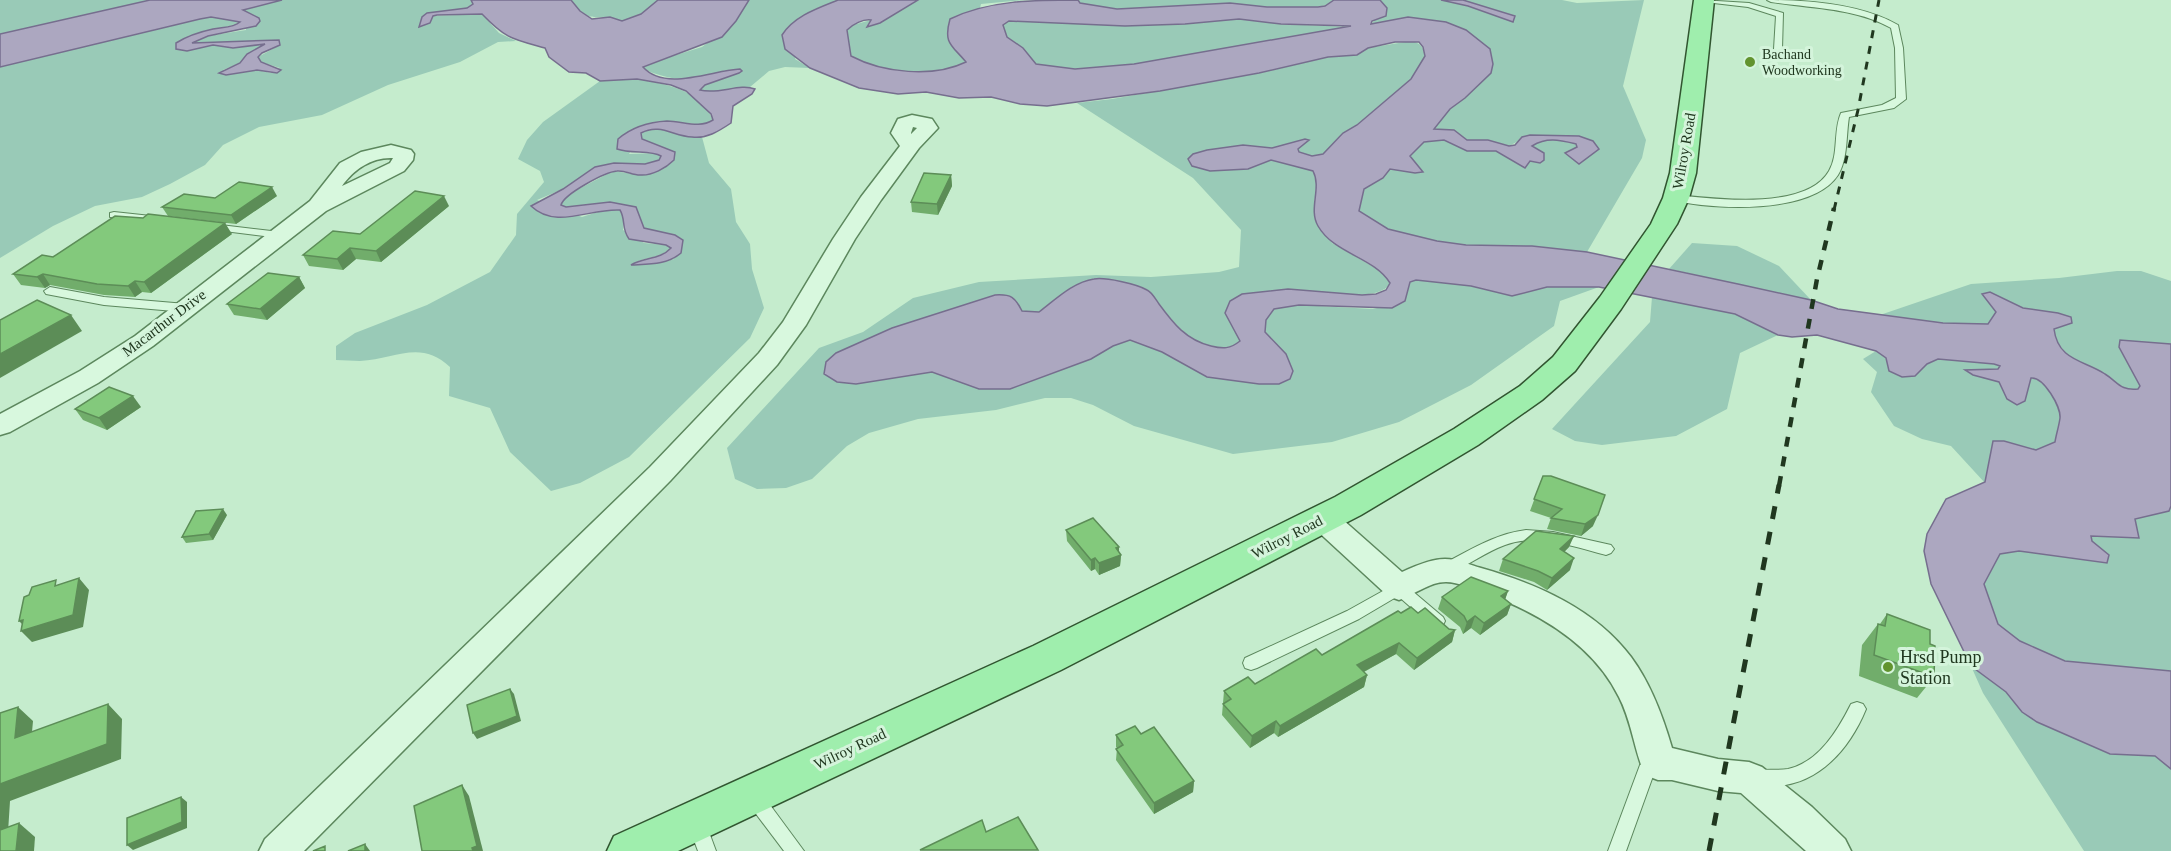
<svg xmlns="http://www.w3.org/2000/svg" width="2171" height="851" font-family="Georgia,serif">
  <rect width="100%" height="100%" fill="#c5eccd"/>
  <!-- green -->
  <g fill="#99cab7">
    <polygon points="0,0 150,0 0,34"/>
    <path d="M282 0H471L473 4 467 8 427 13 433 16 482 14 499 33 516 41 498 42 460 62 388 85 322 115 259 127 223 145 205 165 170 184 142 197 95 206 53 226 0 258V67L200 19 211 17 240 21C235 27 199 33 188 36L187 51 213 45 233 48 266 44 247 54 240 63 223 70 226 75 257 70 271 73 280 68 261 62 258 57 280 45 279 40 191 43 208 36 246 30 243 10Z"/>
    <path d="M571 0H658C648 8 635 22 621 21 616 20 612 17 607 17 587 18 584 17 571 0Z"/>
    <path d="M749 0H838L815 9 795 59 810 68 785 67 769 71 750 87 715 93 699 90 705 85 742 70C726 67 710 76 695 78 676 81 660 76 643 69V67L650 63 702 47 736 21Z"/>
    <path d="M918 0H1024L981 4 967 62C933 78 883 73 851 56L847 30 853 25 871 20 867 26Z"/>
    <polygon points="1078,0 1334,0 1333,3 1318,7 1267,7 1230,3 1117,9 1080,3"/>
    <path d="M1380 0H1441L1468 6 1513 22 1515 16 1463 0H1562L1577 3 1644 0 1623 86 1646 140 1642 158 1587 252 1532 246 1466 245 1437 241 1388 229 1359 211 1364 189 1383 178 1390 169 1423 172 1410 156 1424 142 1444 140 1467 151H1496L1525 168 1530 161 1540 163 1531 146C1547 137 1559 140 1576 144L1577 147 1593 141 1530 135 1509 146 1488 140H1467L1454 130 1434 129 1450 109 1465 98 1446 22 1408 17 1371 24 1387 8Z"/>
    <polygon points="1239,19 1281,24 1352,27 1134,64 1075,69 1036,64 1023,48 1007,37 1003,25 1009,21 1125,26 1185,24"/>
    <path d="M1411 41C1421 43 1423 47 1425 56L1411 79 1357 125 1343 133 1323 154 1312 156 1299 152 1298 149 1305 139 1272 148 1243 145 1248 169 1271 160 1313 171 1317 179 1314 205 1332 243 1384 273 1391 283C1376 305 1312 291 1288 289L1240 341C1206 370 1166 314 1149 290L1070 289 1039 312 1022 311 856 384 932 372 979 389 1091 359 1113 346 1130 340 1162 352 1207 377 1286 354 1265 332 1266 320 1274 309 1299 305 1373 309 1405 301 1410 282 1416 280 1471 286 1512 296 1547 287H1599L1560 301 1554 326 1471 385 1399 422 1332 442 1233 454 1134 426 1093 405 1071 398H1045L996 410 918 419 869 433 847 446 812 479 786 488 757 489 735 479 727 448 819 348 863 332 913 298 979 282 1096 275 1151 277 1219 272 1239 267 1241 230 1193 178 1077 103 1112 99 1260 73 1328 57 1357 55 1368 48Z"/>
    <path d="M637 79C665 84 700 89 713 120L705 125 667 121 645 124 629 154 657 153 661 156 659 160 645 164 614 163 595 167 563 189 537 200 582 217 607 209 620 210 624 216 623 230 644 243 666 245 671 248C659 260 642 256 632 265L663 262 674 259 675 235 644 228 609 202 566 207 561 205 562 201 571 193 613 171 640 175 667 166 674 152 642 139 641 133C662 123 681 138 702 137L709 163 731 189 736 222 750 244 752 269 764 308 750 338 629 457 580 483 551 491 510 452 490 408 449 396 450 367C421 339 395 359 360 361 352 361 344 360 336 360V346L355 333 427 305 490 272 516 235 517 214 544 182 540 171 518 159 527 140 543 122 600 81Z"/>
    <polygon points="1692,243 1737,246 1779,266 1811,300 1669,269"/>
    <path d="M2117 271H2141L2171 281V344L2120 340 2119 348 2140 386 2138 389C2121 391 2118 382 2105 374 2084 360 2058 361 2053 329L2072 323 2058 313 2023 308 1990 292 1982 294 1996 312 1988 324 1943 323 1877 316 1971 284 2059 278Z"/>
    <polygon points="1652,297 1735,314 1778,335 1740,353 1727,409 1676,436 1602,445 1575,441 1552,429 1650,322"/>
    <path d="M1876 351 1915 376 1927 364 1938 359 1994 364 2001 367 1998 369 1966 371 1973 375 1999 382 2007 399 2031 378C2044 377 2061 407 2060 418 2059 426 2056 435 2055 442L2036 450 2004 441 1985 483 1951 446 1922 439 1894 426 1871 392 1877 372 1863 359Z"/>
    <polygon points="2171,506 2171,671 2065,661 2020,641 1998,625 1984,584 2000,554 2019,551 2107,563 2109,555 2092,541 2091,536 2139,538 2135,519 2168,511"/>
    <polygon points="1971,666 2006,692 2022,712 2110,754 2155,756 2171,769 2171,851 2084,851 1983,693"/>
  </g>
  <!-- water -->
  <g fill="#aca7c0" stroke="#766e8e" stroke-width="1.5" fill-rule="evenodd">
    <path d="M150 0H282L243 10 259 18 260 21 256 26 208 36 192 43 279 40 280 45 262 53 258 57 261 62 281 70 277 73 257 70 226 75 219 73 240 63 247 54 265 44 233 48 213 45 187 51 176 49V43C187 36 199 32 213 29 222 27 233 28 240 22L211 17 200 19 0 67V34Z"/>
    <path d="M471 0H571L580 11 592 19 610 17 622 21 641 14 658 0H749L736 21 722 37 643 67C665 92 713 70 740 69L742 71 739 73 705 85 700 90C719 95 739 83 755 89L752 94 733 106 731 123C719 131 707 139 692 137 673 136 660 123 641 133L642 139 675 152 674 160C666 168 652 176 640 175 632 175 625 170 617 171 605 172 564 194 561 205L566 207 610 202 636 207 644 228 675 235 683 240 681 253C667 265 649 264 631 265 644 257 660 260 671 248L666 245 629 239C621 228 626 220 620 210 590 208 556 230 531 206L563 189 595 167 614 163 645 164 659 160 661 156C651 150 631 154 617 149L618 139C632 127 648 122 667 121 683 121 699 129 713 120L711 114 686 91 671 85 637 79 600 81 586 73 569 72 549 57 545 48C512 39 506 39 482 14L437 15 433 16 430 23 419 27 422 17 427 13 467 8 473 4Z"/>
    <path d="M838 0H918L880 23 867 27 871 20C863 19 853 24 847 30L851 56C883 73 933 78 966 62 952 45 943 44 950 19 989 0 1035 0 1078 0L1080 3 1117 9 1230 3 1267 7H1318L1325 6 1334 0H1380L1387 8 1386 16 1372 21 1371 24 1408 17 1446 22 1466 30 1490 49 1493 64 1491 73 1465 98 1450 109 1434 129 1454 130 1467 140H1488L1509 146 1515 145 1522 137 1530 135 1579 136 1593 141 1599 149 1579 164 1565 153 1577 147 1576 144C1559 140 1547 137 1532 146L1544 153V160L1540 163 1530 161 1525 168 1496 151H1467L1444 140 1424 142 1410 156 1423 172 1415 173 1390 169 1383 178 1364 189 1359 211 1388 229 1437 241 1466 245 1532 246 1587 252 1738 284 1811 300 1838 309 1943 323 1988 324 1996 312 1982 294 1990 292 2023 308 2058 313 2071 317 2072 323 2054 329C2058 361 2084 360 2105 374 2118 382 2120 391 2138 389L2140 386 2119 347 2120 340 2171 344V506L2169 511 2135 519 2139 538 2091 536 2092 541 2109 555 2107 563 2019 551 2000 554 1984 584 1998 624 2020 641 2065 661 2171 671V769L2155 756 2110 754 2037 722 2022 712 2006 692 1971 666 1931 584 1924 551 1927 534 1946 499 1985 482 1993 441H2004L2036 450 2055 442C2056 435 2059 426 2060 418 2061 407 2044 377 2031 378L2025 401 2017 405 2007 399 1999 382 1973 375 1965 370 1998 369 2000 366 1994 364 1938 359 1927 364 1915 376 1902 377 1889 371 1886 358 1876 351 1817 335 1792 337 1778 335 1735 314 1599 287H1547L1512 296 1471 286 1416 280 1410 282 1405 301 1392 308 1299 305 1274 309 1266 320 1265 332 1286 354 1293 371 1290 379 1279 384H1259L1207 377 1162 352 1130 340 1113 346 1091 359 1010 389H979L932 372 856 384 837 382 824 374 826 362 836 353 892 328 995 295C1011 294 1015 297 1022 311L1039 312C1055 300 1073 282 1094 279 1105 277 1137 284 1147 290 1152 292 1156 300 1159 304 1173 323 1186 340 1211 346 1223 349 1230 349 1240 341L1225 313 1230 301 1242 294 1288 289 1362 295 1376 294 1386 290 1390 283C1374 257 1334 254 1318 226 1308 209 1322 188 1313 171L1271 160 1248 169 1210 171 1192 166 1188 159 1193 154 1207 150 1243 145 1272 148 1305 139 1309 140 1298 149 1299 152 1312 156 1323 154 1343 133 1357 125 1411 79 1425 56 1423 47 1419 42H1395L1368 48 1357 55 1328 57 1259 73 1160 91 1047 106 1020 104 991 97 959 98 926 92 898 94 859 88 810 68 785 49 782 35C794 16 818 8 838 0ZM1239 19 1281 24 1351 26 1134 64 1075 69 1036 64 1023 48 1007 37 1003 25 1009 21 1125 26 1185 24Z"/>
    <polygon points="1441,0 1463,0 1515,16 1513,22 1468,6"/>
  </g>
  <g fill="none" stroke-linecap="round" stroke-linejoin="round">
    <!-- lane casing -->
    <g stroke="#5c875d" stroke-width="2">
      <g id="lane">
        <polygon points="1701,0 1749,3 1783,13 1782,49 1778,52 1774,49 1776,16 1748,7 1705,2"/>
        <path d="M1767 0C1809 0 1861 4 1898 25L1903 48 1906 99 1894 108 1849 117C1846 135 1848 159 1838 175 1812 215 1713 210 1672 200L1671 198 1676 195C1714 199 1806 211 1829 171 1839 154 1833 131 1841 113L1882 105 1896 98 1895 48 1891 28C1856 8 1810 8 1771 2Z"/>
        <polygon points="114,212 151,216 156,219 151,222 110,217 110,213"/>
        <polygon points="212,224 280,232 286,235 280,238 208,229 208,225"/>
        <polygon points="50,287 104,297 186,304 192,308 186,312 104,305 46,294 44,291"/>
        <path d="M1526 530 1553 532 1611 545 1614 549 1611 553 1606 555C1575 547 1537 533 1505 545 1486 552 1470 564 1451 573L1446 575 1441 573 1438 569 1441 565C1469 551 1494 534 1526 530Z"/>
        <polygon points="1399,582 1404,584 1443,617 1445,621 1443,625 1437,627 1431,625 1398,596 1359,619 1257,668 1251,670 1245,668 1243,663 1245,658 1347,611"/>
        <path d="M1857 702 1863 704 1866 709C1850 748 1819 785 1774 786 1766 786 1758 786 1751 784L1748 778 1751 772C1762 768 1775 771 1788 769 1819 762 1838 730 1851 704Z"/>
        <polygon points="1658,756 1664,758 1667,764 1664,770 1653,776 1626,851 1608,851 1640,765"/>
        <polygon points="753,788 759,790 804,851 784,851 747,802 744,796 747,790"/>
        <polygon points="696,814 703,816 716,851 698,851 687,822 689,816"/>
      </g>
    </g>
    <!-- street casing -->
    <g stroke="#5c875d" stroke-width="3">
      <g id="street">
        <path d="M912 115 932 119 938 128 919 148 881 200 855 239 806 325 777 365 670 481 304 851H259L265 839 650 467 759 353 783 322 833 239 861 197 900 146 891 133 898 119ZM913 127 917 128 911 134V133Z"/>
        <path d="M391 145 411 150 414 154 413 160 404 171 326 211 153 346 98 383 10 432 0 435V414L80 371 135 336 310 201 340 163 361 152ZM393 158 390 163 342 186C354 169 372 157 393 158Z"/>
        <path d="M1323 508 1333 511 1402 572C1415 566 1431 559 1445 559 1457 559 1470 565 1481 568 1537 584 1595 609 1631 657 1651 684 1663 717 1672 748L1718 759 1749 762 1762 767 1812 807 1845 839 1851 851H1806L1741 793 1718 791 1672 780H1658L1645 775C1634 750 1632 722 1619 697 1593 644 1539 613 1485 593 1474 589 1458 582 1446 582 1429 582 1414 595 1399 600L1388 596 1313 527 1308 519 1313 511Z"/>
      </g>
    </g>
    <!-- primary casing -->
    <g stroke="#315530" stroke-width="3">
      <polygon id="primary" points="1694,0 1714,0 1696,173 1689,198 1677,224 1621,309 1575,371 1542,400 1478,445 1361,515 1061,670 678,851 607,851 614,836 1033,646 1335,497 1454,429 1520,386 1553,357 1600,297 1651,224 1663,198 1670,173"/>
    </g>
    <!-- lane -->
    <use href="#lane" fill="#d8f8de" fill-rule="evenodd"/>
    <!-- street -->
    <use href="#street" fill="#d8f8de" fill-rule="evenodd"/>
    <!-- primary -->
    <use href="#primary" fill="#9feead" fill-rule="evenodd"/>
    <!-- rail-far2 -->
    <polyline stroke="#20371f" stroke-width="3" stroke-dasharray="8 8" stroke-linecap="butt" points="1834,210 1858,110 1879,0"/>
    <!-- rail-far1 -->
    <polyline stroke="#20371f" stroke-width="4.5" stroke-dasharray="10 10" stroke-linecap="butt" points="1779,486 1817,279 1834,208"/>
    <!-- rail -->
    <polyline stroke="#20371f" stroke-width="5" stroke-dasharray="13 13" stroke-linecap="butt" points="1709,851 1779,485"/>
  </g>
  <!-- wall -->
  <g fill="#71ad6b">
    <polygon points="951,175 952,186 938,215 912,212 911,202"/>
    <polygon points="277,196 236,224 168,216 162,207 215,198"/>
    <polygon points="449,206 381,262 356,259 343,270 309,266 303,255 360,234"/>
    <polygon points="232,234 151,293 142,292 135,297 104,295 50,285 45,288 21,285 13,274 53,257"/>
    <polygon points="299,277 305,288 267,320 234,315 227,304"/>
    <polygon points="141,407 107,430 83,420 75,409"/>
    <polygon points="1543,476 1593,526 1581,536 1547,529 1551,518 1530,511"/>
    <polygon points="227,515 213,540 186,543 182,537"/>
    <polygon points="1066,530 1119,552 1121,555 1120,566 1099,575 1095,569 1091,571 1067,541"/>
    <polygon points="1569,547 1564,552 1570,570 1547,590 1534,582 1499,571 1503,559"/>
    <polygon points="1508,591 1505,599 1511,604 1507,615 1480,635 1471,628 1463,634 1460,627 1438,609 1442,597"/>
    <polygon points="1401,613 1418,613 1449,629 1455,630 1452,642 1414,670 1396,654 1364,672 1367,675 1364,687 1278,737 1274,733 1250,748 1222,715 1224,691 1255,684 1322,655"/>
    <polygon points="1887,614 1930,644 1934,677 1917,698 1859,676 1862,645 1878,624 1880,624"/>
    <polygon points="1141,734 1194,781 1193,792 1154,814 1116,760 1117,748 1116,747 1116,735"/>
  </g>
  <!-- shaded-wall -->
  <g fill="#5c8d57">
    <polygon points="951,175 952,186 938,215 937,204"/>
    <polygon points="272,187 277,196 236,224 231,215"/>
    <polygon points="444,196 449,206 381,262 376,251"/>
    <polygon points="225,223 232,234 151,293 144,282"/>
    <polygon points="350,248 356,259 343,270 337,259"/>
    <polygon points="43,274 50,285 45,288 37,277"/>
    <polygon points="299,277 305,288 267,320 260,309"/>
    <polygon points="135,281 142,292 135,297 128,286"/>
    <polygon points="71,315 82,331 0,378 0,354"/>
    <polygon points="133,396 141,407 107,430 99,418"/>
    <polygon points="223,509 227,515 213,540 209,534"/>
    <polygon points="1598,515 1593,526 1581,536 1585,524"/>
    <polygon points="1574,536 1569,547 1555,561 1560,549"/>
    <polygon points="1119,547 1119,555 1121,555 1120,566 1099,575 1099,563 1116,548"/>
    <polygon points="1095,558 1095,569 1091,571 1091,560"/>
    <polygon points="1574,558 1570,570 1547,590 1552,578"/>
    <polygon points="79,578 89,590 83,627 32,642 21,631 27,629 19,621 23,620"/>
    <polygon points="1508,591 1504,603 1501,596"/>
    <polygon points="1511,604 1507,615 1480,635 1484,623"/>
    <polygon points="1475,616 1471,628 1463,634 1467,622"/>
    <polygon points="1455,630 1452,642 1414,670 1417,658"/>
    <polygon points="1399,643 1396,654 1354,677 1357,665"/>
    <polygon points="1367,675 1364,687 1278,737 1280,726"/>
    <polygon points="510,689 514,694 521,721 477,739 473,733"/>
    <polygon points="108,704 122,719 121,759 10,801 7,848 0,842 0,784"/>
    <polygon points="18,707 33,721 30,753 15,738"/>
    <polygon points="1276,721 1274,733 1250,748 1252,736"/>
    <polygon points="1194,781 1193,792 1154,814 1154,803"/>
    <polygon points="462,785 469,796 483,851 473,851"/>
    <polygon points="181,797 187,802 187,828 133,850 127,845"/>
    <polygon points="19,823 35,837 34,851 16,851"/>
    <polygon points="365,844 370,851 365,851"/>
  </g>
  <!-- building -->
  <g fill="#83c97c" stroke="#5c8d57" stroke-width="1.5">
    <polygon points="924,173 951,175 937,204 911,202"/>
    <polygon points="239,182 272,187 231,215 162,207 184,194 215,198"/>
    <polygon points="415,191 444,196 376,251 350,248 337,259 303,255 333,231 360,234"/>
    <polygon points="148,214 225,223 144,282 135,281 128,286 97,284 43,274 37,277 13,274 42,255 53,257 115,216 143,218"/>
    <polygon points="268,273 299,277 260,309 227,304"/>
    <polygon points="37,300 71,315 0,354 0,320"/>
    <polygon points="109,387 133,396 99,418 75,409"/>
    <polygon points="1543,476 1551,476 1605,495 1598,515 1585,524 1551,518 1562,509 1534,499"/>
    <polygon points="223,509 209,534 182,537 196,511"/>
    <polygon points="1093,518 1119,547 1116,548 1121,555 1099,563 1095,558 1091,560 1066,530"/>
    <polygon points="1536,531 1574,536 1560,549 1574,558 1552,578 1538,571 1503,559"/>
    <polygon points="1471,577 1508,591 1501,596 1511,604 1484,623 1475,616 1467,622 1464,616 1442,597"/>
    <polygon points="79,578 73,615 21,631 23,620 19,621 24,597 29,595 32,587 56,580 55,586"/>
    <polygon points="1411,607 1418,613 1425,608 1449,629 1455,630 1417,658 1399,643 1357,665 1367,675 1280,726 1276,721 1252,736 1223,704 1231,699 1224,691 1248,677 1255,684 1316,649 1322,655 1398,611 1401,613"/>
    <polygon points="1887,614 1930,630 1930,644 1935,646 1934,677 1874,655 1878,624 1885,626"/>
    <polygon points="510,689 517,716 473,733 467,705"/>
    <polygon points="108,704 107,744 0,784 0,713 18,707 15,738"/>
    <polygon points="1135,726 1141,734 1154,727 1194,781 1154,803 1116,749 1123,745 1116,735"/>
    <polygon points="462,785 477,846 472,848 473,851 422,851 414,806"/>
    <polygon points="181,797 182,822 127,845 127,818"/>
    <polygon points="1018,817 1038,850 920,850 982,820 986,832"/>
    <polygon points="19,823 16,851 0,851 0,830"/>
    <polygon points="365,844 365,851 348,851"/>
    <polygon points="325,846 325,851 313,851"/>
  </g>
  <!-- markers -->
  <g fill="#62932e" stroke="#d4f4db" stroke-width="2">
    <circle cx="1750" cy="62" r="6"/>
    <circle cx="1888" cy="667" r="6"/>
  </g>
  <g text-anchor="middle" stroke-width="6" stroke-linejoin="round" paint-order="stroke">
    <!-- far-poi labels -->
    <g font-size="14" fill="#20371f" stroke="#d4f4db" text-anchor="start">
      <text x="1762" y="59">Bachand<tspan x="1762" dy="16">Woodworking</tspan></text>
    </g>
    <!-- street labels -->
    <g font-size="15" fill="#20371f" stroke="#d4f4db">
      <text transform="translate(1684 151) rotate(-80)" y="5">Wilroy Road</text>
      <text transform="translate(164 323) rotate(-37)" y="5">Macarthur Drive</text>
      <text transform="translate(1287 537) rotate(-27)" y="5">Wilroy Road</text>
      <text transform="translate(850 749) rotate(-25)" y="5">Wilroy Road</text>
    </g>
    <!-- near-poi labels -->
    <g font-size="18" fill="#20371f" stroke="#d4f4db" text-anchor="start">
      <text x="1900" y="663">Hrsd Pump<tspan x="1900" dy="21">Station</tspan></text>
    </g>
  </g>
</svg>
